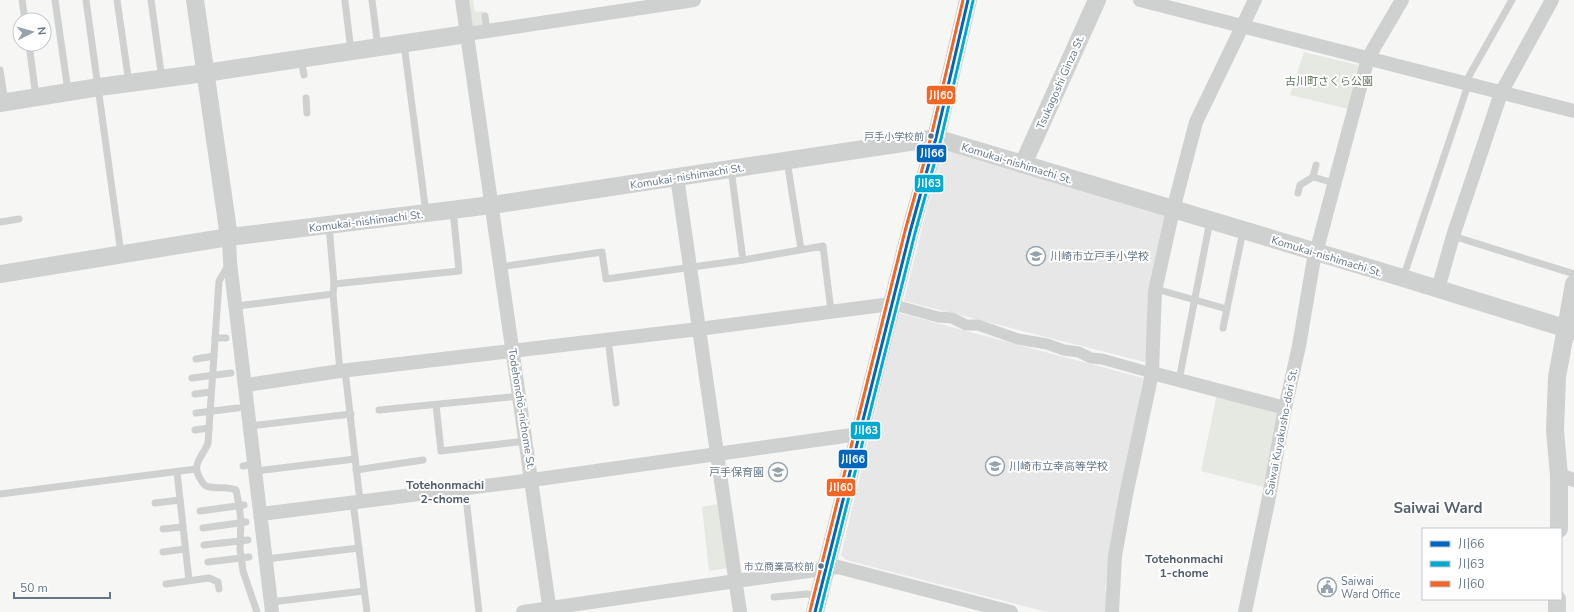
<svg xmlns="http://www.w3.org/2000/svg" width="1574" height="612" font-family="'Nunito Sans','Noto Sans JP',sans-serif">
  <rect width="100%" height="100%" fill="#f6f6f4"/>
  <!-- built -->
  <g fill="#e6e7e6">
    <polygon points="947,149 1166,216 1145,362 904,301 941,152"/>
    <polygon points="899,313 1143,378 1105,589 1107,596 1106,612 1047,612 846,560 841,555"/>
  </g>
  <!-- green -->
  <g fill="#e5e9e2">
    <polygon points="467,0 473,0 475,12 483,11 485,27 470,29"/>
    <polygon points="1304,52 1358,65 1348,109 1290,95"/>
    <polygon points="1217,394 1278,411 1264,487 1201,471"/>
    <polygon points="718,504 728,568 709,571 702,507"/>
  </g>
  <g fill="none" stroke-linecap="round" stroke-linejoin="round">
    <!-- service -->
    <g stroke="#cfd1d1" stroke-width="7">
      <polyline points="22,0 25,20"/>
      <polyline points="55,0 68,91"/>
      <polyline points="86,0 121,254"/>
      <polyline points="117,0 129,83"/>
      <polyline points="151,0 162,79"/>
      <polyline points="372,0 378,47"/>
      <polyline points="345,1 351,51"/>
      <polyline points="485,16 487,31"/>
      <polyline points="29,44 36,97"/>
      <polyline points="404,44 426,213"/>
      <polyline points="301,59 304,75"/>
      <polyline points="0,70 5,102"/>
      <polyline points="306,98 307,113"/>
      <polyline points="787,161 801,249"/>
      <polyline points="731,169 743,260"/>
      <polyline points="1313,177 1316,165"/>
      <polyline points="1298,193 1300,185 1313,177 1334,183"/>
      <polyline points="0,222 19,219"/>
      <polyline points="329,225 334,284"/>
      <polyline points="1453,236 1574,274"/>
      <path d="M229 264 219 281 208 443C203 457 190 464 201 480 203 484 206 487 210 487 219 489 227 486 236 490L239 505 241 520 240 549 243 571 257 612"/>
      <polyline points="500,267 602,252 606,279 743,260 823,246 831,311"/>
      <polyline points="1403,278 1466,91 1469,76 1512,0"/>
      <polyline points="1156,289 1227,309"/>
      <polyline points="333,294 340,371"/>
      <polyline points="237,306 333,294 334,284 459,271 453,210"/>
      <polyline points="1223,328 1243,231"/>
      <polyline points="215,338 226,338"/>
      <polyline points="608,339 616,403"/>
      <polyline points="196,359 214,356"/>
      <polyline points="345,370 360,501"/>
      <polyline points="192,378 231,373"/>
      <polyline points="1179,380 1210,221"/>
      <polyline points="195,394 211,392"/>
      <polyline points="436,405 441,451 526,441"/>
      <polyline points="379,410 520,396"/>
      <polyline points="196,413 238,408"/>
      <polyline points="250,426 351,414"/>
      <polyline points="195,430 209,428"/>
      <polyline points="243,466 255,464"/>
      <polyline points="356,470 423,460"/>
      <polyline points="256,471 355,459"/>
      <polyline points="177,472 189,580"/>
      <polyline points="465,489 479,612"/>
      <polyline points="0,494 196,469"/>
      <polyline points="353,502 367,612"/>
      <polyline points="155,503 180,500"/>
      <polyline points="200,511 244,505"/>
      <polyline points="203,528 246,522"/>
      <polyline points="163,529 183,527"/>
      <polyline points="204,545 248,540"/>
      <polyline points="163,552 185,549"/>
      <polyline points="266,559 359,548"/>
      <polyline points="208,562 249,557"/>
      <polyline points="166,584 209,578 218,582 219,589"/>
      <polyline points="774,597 807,594 819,597"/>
      <polyline points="271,602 364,591"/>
    </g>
    <!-- pedestrian -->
    <polyline stroke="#cfd1d1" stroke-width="11" points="891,304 938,317 952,318 966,325 978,325 1018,339 1047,344 1064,350 1079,352 1091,358 1102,359 1152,373"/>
    <!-- minor -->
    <g stroke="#cfd1d1" stroke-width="14">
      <polyline points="462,0 550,612"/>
      <polyline points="1140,0 1574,111"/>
      <polyline points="467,34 694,0"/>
      <polyline points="677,177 740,612"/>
      <polyline points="229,237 230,262 272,612"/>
      <polyline points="1438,289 1453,236 1501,93 1552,0"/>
      <polyline points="1152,373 1285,408"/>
      <polyline points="246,385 340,371 699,329 891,304"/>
      <polyline points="1559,475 1574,480"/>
      <polyline points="261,514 532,480 859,434"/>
      <polyline points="523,612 743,580 838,567 1011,612"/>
      <polyline points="1112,612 1115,556 1126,495 1152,373 1155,291 1173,210 1196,122 1255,0"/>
      <polyline points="1245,612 1268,502 1285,408 1299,346 1313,264 1368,58 1402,0"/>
    </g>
    <!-- tertiary -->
    <g stroke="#cfd1d1" stroke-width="18">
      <polyline points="195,0 229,237"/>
      <polyline points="0,103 99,87 205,73 467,34"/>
      <polyline points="1023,164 1097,0"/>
      <polyline points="0,274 229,237 492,205 936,138 1403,278 1574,331"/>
      <polyline points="1559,529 1559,475 1555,431 1557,377 1574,284"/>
      <polyline points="815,612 910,232 936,138 968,0"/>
      <polyline points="1557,612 1557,599"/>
    </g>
    <!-- bus-1 casing -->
    <g stroke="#fff" stroke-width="6">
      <polyline id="bus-1" points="815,612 910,232 936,138 968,0"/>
    </g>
    <!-- bus-2 casing -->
    <g stroke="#fff" stroke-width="6">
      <polyline id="bus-2" points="820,612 915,233 941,139 973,1"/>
    </g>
    <!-- bus-3 casing -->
    <g stroke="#fff" stroke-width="6">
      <polyline id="bus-3" points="810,611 905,231 931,137 963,0"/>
    </g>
    <!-- bus-1 -->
    <use href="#bus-1" stroke="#0065bd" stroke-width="3"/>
    <!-- bus-2 -->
    <use href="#bus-2" stroke="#00a9ce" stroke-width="3"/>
    <!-- bus-3 -->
    <use href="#bus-3" stroke="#f26522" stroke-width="3"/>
  </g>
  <!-- icons -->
  <defs>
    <g id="school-ring" transform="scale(1)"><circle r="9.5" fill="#fff" stroke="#96a3ac" stroke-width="1.5"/><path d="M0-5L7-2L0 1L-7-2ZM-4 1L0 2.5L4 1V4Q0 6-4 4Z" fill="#96a3ac"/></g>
    <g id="civic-ring" transform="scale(1)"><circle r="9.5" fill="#fff" stroke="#96a3ac" stroke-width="1.5"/><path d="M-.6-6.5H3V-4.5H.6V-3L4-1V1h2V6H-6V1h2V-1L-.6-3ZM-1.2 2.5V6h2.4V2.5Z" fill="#96a3ac"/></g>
  </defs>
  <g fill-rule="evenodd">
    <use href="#school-ring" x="1036" y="256"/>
    <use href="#school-ring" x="995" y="466"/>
    <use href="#school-ring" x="778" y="472"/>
    <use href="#civic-ring" x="1327" y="587"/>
  </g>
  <!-- markers -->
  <g fill="#637686" stroke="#fff" stroke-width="1.5">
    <circle cx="931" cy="136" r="3.5"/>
    <circle cx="821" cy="566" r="3.5"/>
  </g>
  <g text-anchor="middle" stroke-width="4" stroke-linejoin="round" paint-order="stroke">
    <!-- bus labels -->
    <g font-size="10" fill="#637686" stroke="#fff" text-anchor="end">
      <text x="924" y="140">戸手小学校前</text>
      <text x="814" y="570">市立商業高校前</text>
    </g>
    <!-- park labels -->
    <g font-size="11" fill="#63785f" stroke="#fff">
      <text x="1329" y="85">古川町さくら公園</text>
    </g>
    <!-- street labels -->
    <g font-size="11" fill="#637686" stroke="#fff">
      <text transform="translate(1060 82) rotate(-66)" y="4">Tsukagoshi Ginza St.</text>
      <text transform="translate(1017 163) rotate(17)" y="4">Komukai-nishimachi St.</text>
      <text transform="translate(687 176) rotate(-9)" y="4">Komukai-nishimachi St.</text>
      <text transform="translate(366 221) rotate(-7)" y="4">Komukai-nishimachi St.</text>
      <text transform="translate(1327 256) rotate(17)" y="4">Komukai-nishimachi St.</text>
      <text transform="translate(522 409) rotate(81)" y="4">Todehonchō-nichome St.</text>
      <text transform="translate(1281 432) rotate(-79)" y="4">Saiwai Kuyakusho-dōri St.</text>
    </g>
    <!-- poi labels -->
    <g font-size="11" fill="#637686" stroke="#fff" text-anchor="start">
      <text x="1050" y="260">川崎市立戸手小学校</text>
      <text x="1009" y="470">川崎市立幸高等学校</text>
      <text x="764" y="476" text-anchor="end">戸手保育園</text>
      <text x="1341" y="585">Saiwai<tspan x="1341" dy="13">Ward Office</tspan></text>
    </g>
    <!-- neighbourhood labels -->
    <g font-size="12" font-weight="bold" fill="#525f6b" stroke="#fff">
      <text x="445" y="489">Totehonmachi<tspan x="445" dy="14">2-chome</tspan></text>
      <text x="1184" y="563">Totehonmachi<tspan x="1184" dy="14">1-chome</tspan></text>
    </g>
    <!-- district labels -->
    <g font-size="15" font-weight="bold" fill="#525f6b" stroke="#fff">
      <text x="1438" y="513">Saiwai Ward</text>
    </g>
  </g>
  <g stroke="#fff" stroke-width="1.5">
    <rect x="926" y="85" width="30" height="20" rx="4" fill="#f26522"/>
    <rect x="916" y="144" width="31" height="19" rx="4" fill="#0065bd"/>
    <rect x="914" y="174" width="30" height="19" rx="4" fill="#00a9ce"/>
    <rect x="850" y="421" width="31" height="19" rx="4" fill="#00a9ce"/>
    <rect x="838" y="449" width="30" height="20" rx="4" fill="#0065bd"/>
    <rect x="826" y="478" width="30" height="19" rx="4" fill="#f26522"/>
  </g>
  <g font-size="11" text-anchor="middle" font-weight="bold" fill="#fff">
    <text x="941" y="99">川60</text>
    <text x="932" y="157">川66</text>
    <text x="929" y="187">川63</text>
    <text x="866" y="434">川63</text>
    <text x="853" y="463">川66</text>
    <text x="841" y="491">川60</text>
  </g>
  <!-- legend -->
  <rect x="1422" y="528" width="140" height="72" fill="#ffffff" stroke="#c1c8cf"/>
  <rect x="1430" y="541" width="20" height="6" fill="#0065bd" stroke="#c1c8cf"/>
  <text x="1458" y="548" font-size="12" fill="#637686">川66</text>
  <rect x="1430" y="561" width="20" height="6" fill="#00a9ce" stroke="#c1c8cf"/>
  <text x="1458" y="568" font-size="12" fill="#637686">川63</text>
  <rect x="1430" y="581" width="20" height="6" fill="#f26522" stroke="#c1c8cf"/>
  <text x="1458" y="588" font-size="12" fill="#637686">川60</text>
  <!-- north arrow -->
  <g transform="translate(32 32) rotate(84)"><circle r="19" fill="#ffffff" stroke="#c1c8cf"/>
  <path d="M0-3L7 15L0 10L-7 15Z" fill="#96a3ac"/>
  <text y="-6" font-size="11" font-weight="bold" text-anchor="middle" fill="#637686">N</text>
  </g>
  <!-- scale -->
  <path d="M14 592v6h96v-6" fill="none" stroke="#637686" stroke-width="2"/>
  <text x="20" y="592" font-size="12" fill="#637686" stroke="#ffffff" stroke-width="3" paint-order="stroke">50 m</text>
</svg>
